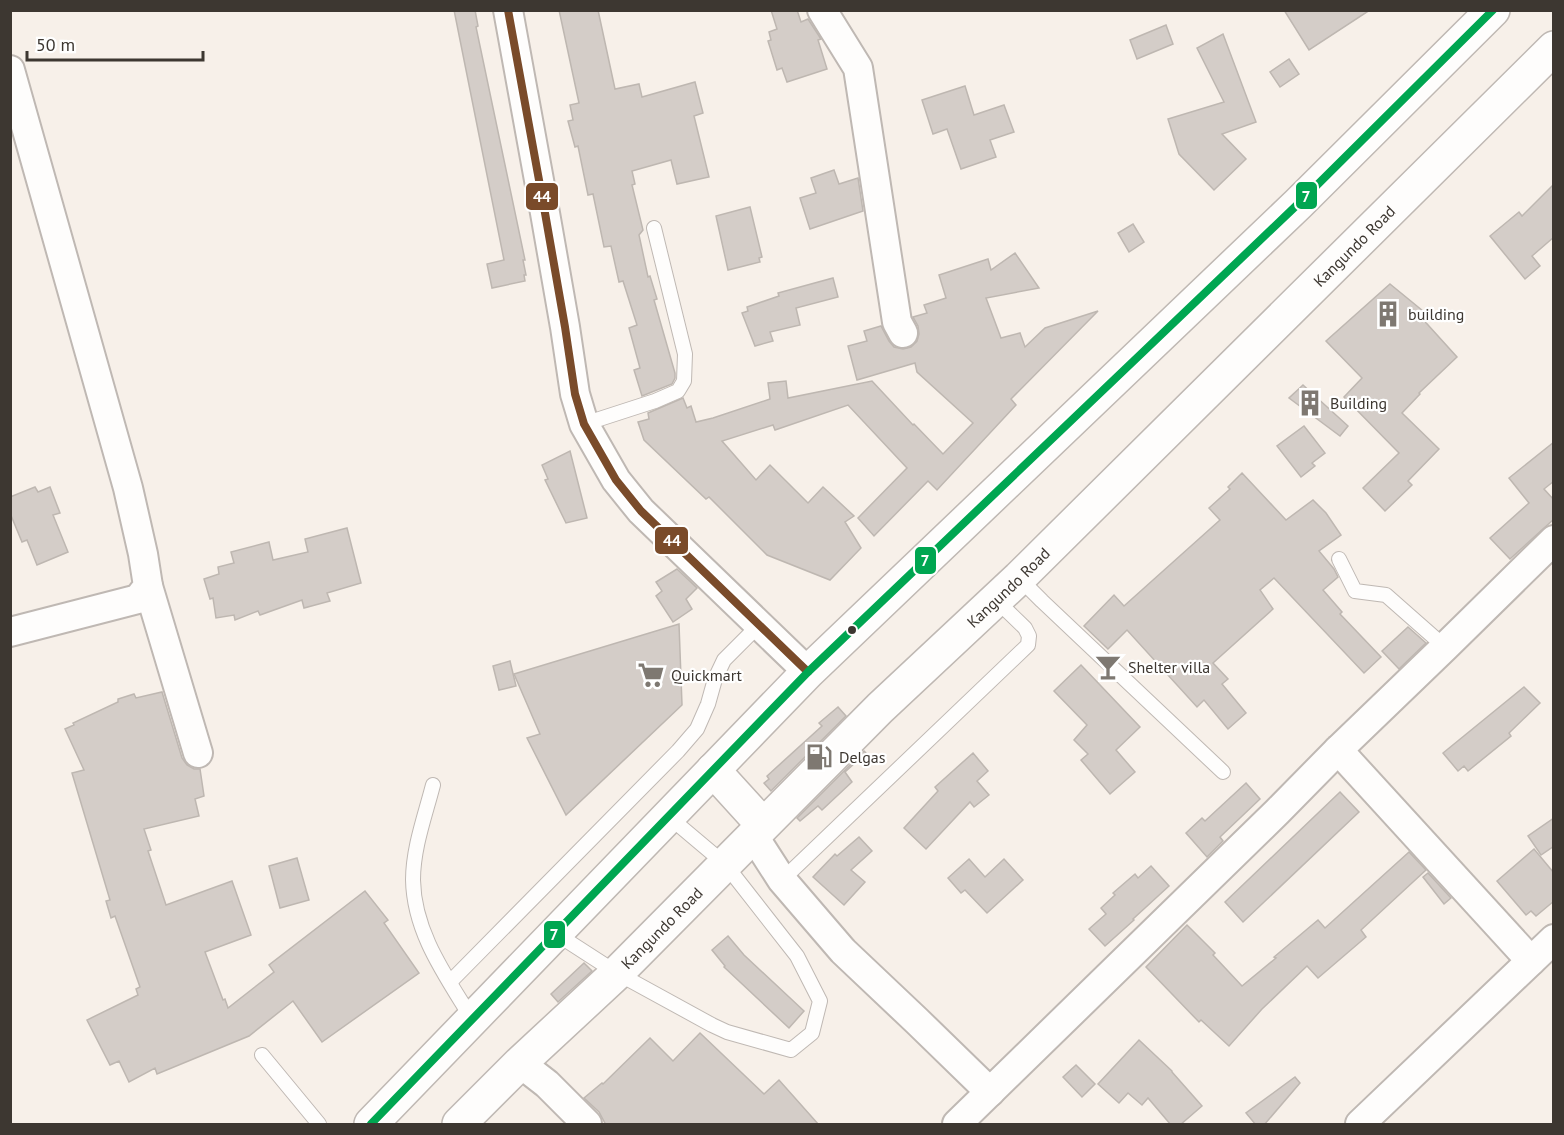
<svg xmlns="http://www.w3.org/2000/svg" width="1564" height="1135" font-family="'PT Sans',sans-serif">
  <rect width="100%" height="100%" fill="#f7f0e9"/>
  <!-- building -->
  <g fill="#d4cdc8" stroke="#beb7b1" stroke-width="1.5">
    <polygon points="454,10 475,10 478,26 476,27 525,260 523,260 526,275 524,275 525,281 492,288 487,264 504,260"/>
    <polygon points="559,10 598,10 615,89 639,84 642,97 695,82 703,113 694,116 709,177 677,184 671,160 632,171 635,184 632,185 643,230 639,235 648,277 650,276 657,299 654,300 675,373 675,378 672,384 642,396 634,370 640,368 629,328 637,325 623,281 619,282 611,246 604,247 593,194 588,195 578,146 575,147 568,121 573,120 570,105 579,103"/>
    <polygon points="771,10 797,10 801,22 808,19 821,39 818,40 827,69 787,82 782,68 777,70 768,41 771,40 769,32 777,29"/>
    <polygon points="1284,10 1370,10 1309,50"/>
    <polygon points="1166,25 1173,44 1137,59 1130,40"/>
    <polygon points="1223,34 1256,122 1222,134 1246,159 1214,190 1179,154 1168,119 1224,102 1197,48"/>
    <polygon points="1289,59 1299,74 1280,87 1270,72"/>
    <polygon points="965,86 974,115 1004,105 1014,132 990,140 996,157 961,169 947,129 933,134 922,100"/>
    <polygon points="834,170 839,184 858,178 863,211 810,229 800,198 816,193 811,178"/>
    <polygon points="1554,184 1554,237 1532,256 1540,266 1525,279 1490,236 1519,212 1522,216"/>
    <polygon points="750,207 762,257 759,258 760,262 728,270 716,216"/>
    <polygon points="1133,224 1144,242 1129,252 1118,233"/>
    <polygon points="1015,253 1039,288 986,298 1001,338 1020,333 1025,347 1045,328 1098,311 1011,399 1016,405 937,490 928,481 874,536 858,518 907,468 848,405 775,430 773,425 722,441 756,480 770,465 808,503 823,487 854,516 845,522 861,548 830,580 767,555 709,497 706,499 644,440 638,422 649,419 648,413 683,398 687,408 691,406 696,422 713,418 770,399 768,383 786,381 788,398 872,381 913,425 914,424 943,454 973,423 917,372 915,363 857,380 848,346 867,341 864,331 881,326 889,341 894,347 903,349 911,347 917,341 919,334 918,326 913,317 927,313 924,305 946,298 939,275 988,259 991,270"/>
    <polygon points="833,278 838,297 796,308 800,325 770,332 773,341 755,346 742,313 748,311 747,307 779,296 778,293"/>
    <polygon points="1390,284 1423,311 1419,315 1457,357 1419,393 1420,394 1402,413 1439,449 1408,481 1412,485 1385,511 1363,488 1399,453 1344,397 1362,378 1326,341"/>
    <polygon points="1303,385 1348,426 1340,436 1289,398"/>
    <polygon points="1304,426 1325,453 1312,463 1315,466 1301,477 1277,446"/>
    <polygon points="1554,442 1554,481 1544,489 1554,500 1554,519 1510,559 1490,538 1529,503 1509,478"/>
    <polygon points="570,451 587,518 566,523 545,480 548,479 542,465"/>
    <polygon points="1242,473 1286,520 1313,500 1326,513 1341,535 1319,551 1334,569 1338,577 1323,590 1342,612 1340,614 1381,657 1364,673 1274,578 1260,590 1273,609 1213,663 1228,679 1222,684 1246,713 1228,729 1204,700 1197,707 1127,630 1108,649 1084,626 1114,595 1124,606 1220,520 1209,508 1230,489 1228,487"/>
    <polygon points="35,487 38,492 50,487 60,513 53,515 68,552 37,565 27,540 22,542 10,513 10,497"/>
    <polygon points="347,528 361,583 327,593 330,601 304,608 302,600 260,615 258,611 235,620 234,615 216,618 213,598 210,599 204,579 219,574 218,567 234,563 231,552 269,542 273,560 308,552 305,539"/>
    <polygon points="677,569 697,588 686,599 692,609 673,622 656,596 662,591 656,582"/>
    <polygon points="679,624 682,705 566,815 527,738 540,734 514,674"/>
    <polygon points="1408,627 1426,643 1399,669 1382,651"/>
    <polygon points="510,661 516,686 499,690 493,666"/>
    <polygon points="1081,665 1140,727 1116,750 1135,772 1110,794 1081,760 1088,754 1074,740 1087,725 1054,691"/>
    <polygon points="1524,687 1540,703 1509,733 1511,736 1468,771 1464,766 1458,771 1443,753"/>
    <polygon points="162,692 182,758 187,765 194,769 200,769 204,796 195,799 199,816 144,829 151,850 148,851 166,905 232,881 251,935 205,952 223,1000 225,999 228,1008 274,972 269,965 365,891 388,920 384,923 419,973 322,1042 293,1001 249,1036 157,1074 155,1068 129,1082 119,1061 110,1065 87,1020 138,995 136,989 140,987 115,916 111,918 106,901 110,900 72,773 84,770 65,729 74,725 73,723 118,702 118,699 134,694 136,698"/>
    <polygon points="838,707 846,716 771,791 764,783 769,779 767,776 822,726 819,723"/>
    <polygon points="864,751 866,753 845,772 852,782 822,810 818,806 800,821 797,818"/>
    <polygon points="973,753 988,771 977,781 989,795 974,807 970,802 926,849 904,828 938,791 935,787"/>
    <polygon points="1246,783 1260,799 1220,837 1223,841 1207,857 1186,833 1202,818 1205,821"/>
    <polygon points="1340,792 1359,812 1243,922 1225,902"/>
    <polygon points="1554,818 1554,846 1541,855 1528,836"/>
    <polygon points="859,837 872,851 851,870 865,882 844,905 813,877 835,854 837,856"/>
    <polygon points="1534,849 1554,873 1554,901 1536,916 1531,911 1526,915 1497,881"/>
    <polygon points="1409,852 1426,870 1361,930 1366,937 1318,978 1307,966 1262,1009 1229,1046 1201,1020 1199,1022 1146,967 1187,925 1215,953 1213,955 1242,986 1276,958 1274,957 1318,920 1325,928"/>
    <polygon points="297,858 309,900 280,908 269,866"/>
    <polygon points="969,859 985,877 1004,859 1023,880 987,913 965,890 961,893 948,878"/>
    <polygon points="1151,866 1169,886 1133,919 1134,920 1105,946 1089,929 1106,914 1101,908 1115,895 1113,893 1135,874 1138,878"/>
    <polygon points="1428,873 1451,898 1444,904 1423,877"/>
    <polygon points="728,936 744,955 804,1011 789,1028 724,967 725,966 712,950"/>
    <polygon points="584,963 592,971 558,1002 551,994"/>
    <polygon points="700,1033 764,1094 779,1080 819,1125 606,1125 599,1112 584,1098 602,1083 603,1084 650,1038 673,1061"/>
    <polygon points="1139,1040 1172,1071 1172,1072 1202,1106 1180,1125 1171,1125 1148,1098 1142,1105 1128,1093 1119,1103 1098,1084"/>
    <polygon points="1076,1065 1095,1084 1082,1097 1063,1077"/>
    <polygon points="1295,1077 1300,1083 1264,1125 1256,1125 1246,1113"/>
  </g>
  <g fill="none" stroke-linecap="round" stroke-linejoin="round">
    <!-- lane casing -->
    <g stroke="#bfb8b3" stroke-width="16">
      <g id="lane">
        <polyline points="584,424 655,401 678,391 684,381 685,354 654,228"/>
        <polyline points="1339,559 1355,591 1386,595 1445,647"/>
        <polyline points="1019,578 1042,601 1223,772"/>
        <path d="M433 785C425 816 413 848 413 880 414 933 446 976 472 1019"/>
        <polyline points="782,880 1028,645 1029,636 1025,628 996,600"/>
        <polyline points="555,933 617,973 712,1025 727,1032 791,1050 812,1033 820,1001 797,956 725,864 668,816"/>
        <polyline points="450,982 678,751 697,729 708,704 715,679 724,660 760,624"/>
        <polyline points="262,1055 319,1124"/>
      </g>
    </g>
    <!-- street casing -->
    <g stroke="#bfb8b3" stroke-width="32">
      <g id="street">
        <polyline points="508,10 545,213 565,327 575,394 584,424 616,480 641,511 808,672"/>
        <polyline points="822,10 858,68 897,322 903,333"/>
        <polyline points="10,70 128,488 143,554 148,586 138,599 10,632"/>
        <polyline points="148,586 198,753"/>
        <polyline points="1338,750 1531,961"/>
        <polyline points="753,835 782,880 843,951 917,1021 990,1092"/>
        <polyline points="520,1063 547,1084 587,1124"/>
        <polyline points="957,1124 1277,812 1338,750 1445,647 1554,540"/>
        <polyline points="1360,1124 1554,939"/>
      </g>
    </g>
    <!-- highway casing -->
    <g stroke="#bfb8b3" stroke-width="36">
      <g id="highway">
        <polyline points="713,770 763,825"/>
        <polyline points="371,1124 808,672 1298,204 1493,10"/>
        <path id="s1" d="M459 1124 520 1063 617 973 880 708 1019 578 1554 48"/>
      </g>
    </g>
    <!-- lane -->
    <use href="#lane" stroke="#fefdfc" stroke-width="14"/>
    <!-- street -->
    <use href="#street" stroke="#fefdfc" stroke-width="28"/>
    <!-- highway -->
    <use href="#highway" stroke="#fefdfc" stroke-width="33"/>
    <!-- bus-1 casing -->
    <g stroke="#fff" stroke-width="12">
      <polyline id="bus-1" points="508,10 545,213 565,327 575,394 584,424 616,480 641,511 808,672"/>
    </g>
    <!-- bus-2 casing -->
    <g stroke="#fff" stroke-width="12">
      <polyline id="bus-2" points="371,1124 808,672 1298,204 1493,10"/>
    </g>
    <!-- bus-1 -->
    <use href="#bus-1" stroke="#7a4b2a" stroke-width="8"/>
    <!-- bus-2 -->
    <use href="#bus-2" stroke="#00a651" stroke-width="8"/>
  </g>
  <!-- icons -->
  <defs>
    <g id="building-bare" transform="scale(2.07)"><path d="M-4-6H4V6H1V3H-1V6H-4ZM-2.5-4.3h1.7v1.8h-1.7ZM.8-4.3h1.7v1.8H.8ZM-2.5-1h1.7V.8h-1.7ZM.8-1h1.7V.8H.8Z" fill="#7e7871" stroke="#fff" stroke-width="2.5" paint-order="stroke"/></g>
    <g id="bar-bare" transform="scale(2.07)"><path d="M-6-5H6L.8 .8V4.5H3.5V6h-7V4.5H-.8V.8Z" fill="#7e7871" stroke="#fff" stroke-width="2.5" paint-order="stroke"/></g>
    <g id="supermarket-bare" transform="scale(2.07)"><path d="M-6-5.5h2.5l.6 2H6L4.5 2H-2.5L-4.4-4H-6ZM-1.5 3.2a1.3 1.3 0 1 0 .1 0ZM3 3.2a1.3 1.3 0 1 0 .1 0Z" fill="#7e7871" stroke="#fff" stroke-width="2.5" paint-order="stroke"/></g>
    <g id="fuel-bare" transform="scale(2.07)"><path d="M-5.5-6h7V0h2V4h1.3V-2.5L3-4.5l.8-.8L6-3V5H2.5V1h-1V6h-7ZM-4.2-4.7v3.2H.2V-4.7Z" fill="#7e7871" stroke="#fff" stroke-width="2.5" paint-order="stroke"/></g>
  </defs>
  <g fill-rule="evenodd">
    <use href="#building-bare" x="1388" y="314"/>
    <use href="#building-bare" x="1310" y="403"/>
    <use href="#bar-bare" x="1108" y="667"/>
    <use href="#supermarket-bare" x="651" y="675"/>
    <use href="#fuel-bare" x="819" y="757"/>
  </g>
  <!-- markers -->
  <circle fill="#3d3731" stroke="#fff" stroke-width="2" cx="852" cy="630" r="5"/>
  <g text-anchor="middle" stroke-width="4.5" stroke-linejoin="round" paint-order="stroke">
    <!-- street labels -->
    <g font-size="16" fill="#3d3731" stroke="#fff">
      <text dy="6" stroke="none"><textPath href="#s1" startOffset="1254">Kangundo Road</textPath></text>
      <text dy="6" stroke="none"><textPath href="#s1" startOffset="768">Kangundo Road</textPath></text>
      <text dy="6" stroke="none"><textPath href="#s1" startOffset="282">Kangundo Road</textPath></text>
    </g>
    <!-- poi labels -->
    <g font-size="16" fill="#3d3731" stroke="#fff" text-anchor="start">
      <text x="1408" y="320">building</text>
      <text x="1330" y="409">Building</text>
      <text x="1128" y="673">Shelter villa</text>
      <text x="671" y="681">Quickmart</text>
      <text x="839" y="763">Delgas</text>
    </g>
  </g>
  <g stroke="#fff" stroke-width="2">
    <rect x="1295" y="181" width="23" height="29" rx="6" fill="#00a651"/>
    <rect x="525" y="182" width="34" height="29" rx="6" fill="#7a4b2a"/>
    <rect x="654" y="526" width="35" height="29" rx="6" fill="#7a4b2a"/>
    <rect x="914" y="546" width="23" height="29" rx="6" fill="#00a651"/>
    <rect x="543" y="920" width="23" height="29" rx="6" fill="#00a651"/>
  </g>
  <g font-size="16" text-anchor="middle" font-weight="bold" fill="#fff">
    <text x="1306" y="202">7</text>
    <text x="542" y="202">44</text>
    <text x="672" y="546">44</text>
    <text x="925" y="566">7</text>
    <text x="554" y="940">7</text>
  </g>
  <!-- border -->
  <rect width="1564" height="1135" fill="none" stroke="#3d3731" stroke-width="24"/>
  <!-- scale -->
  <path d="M27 51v9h176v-9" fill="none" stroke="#3d3731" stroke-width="3"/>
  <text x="36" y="51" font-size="18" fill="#3d3731" stroke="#ffffff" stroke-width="4.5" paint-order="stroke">50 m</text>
</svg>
